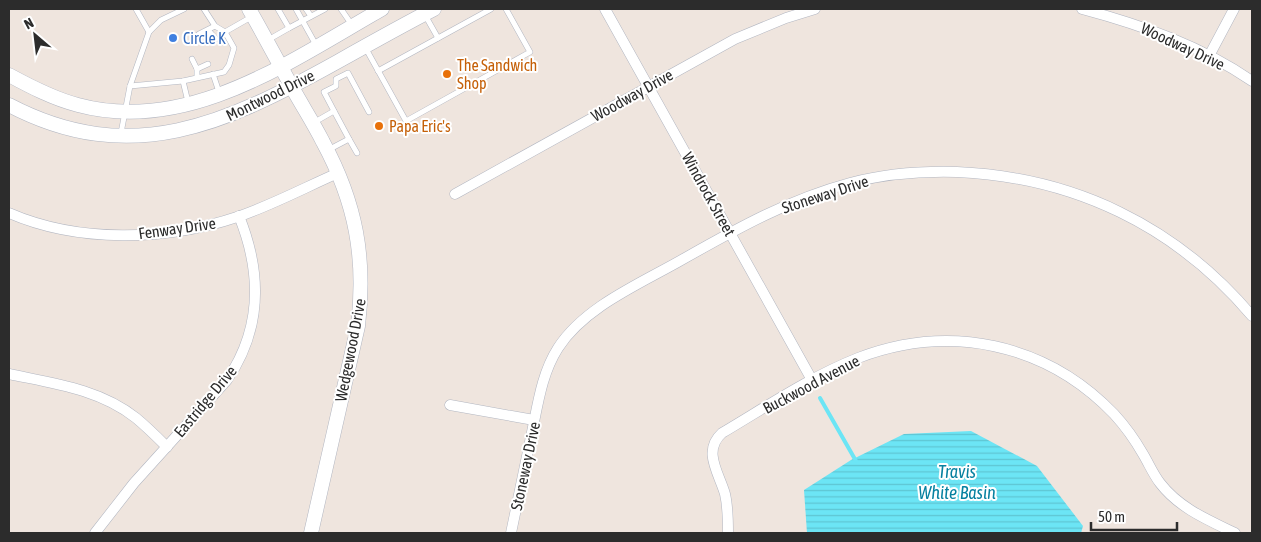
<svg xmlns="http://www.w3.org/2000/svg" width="1261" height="542" font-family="'Asap Condensed',sans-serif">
  <defs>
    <pattern id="water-rules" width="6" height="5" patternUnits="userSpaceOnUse" patternTransform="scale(1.25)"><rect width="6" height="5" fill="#6ce5f5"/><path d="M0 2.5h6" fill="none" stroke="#5ec5d2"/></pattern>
  </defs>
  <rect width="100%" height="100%" fill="#efe5de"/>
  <!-- water -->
  <polygon fill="url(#water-rules)" points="971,431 1037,466 1083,526 1081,533 807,533 804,490 851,460 904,434"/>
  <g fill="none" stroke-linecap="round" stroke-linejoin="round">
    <!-- stream -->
    <polyline stroke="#6ce5f5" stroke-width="4" points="820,398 856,461"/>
    <!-- lane casing -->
    <g stroke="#b2b6c1" stroke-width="6">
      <g id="lane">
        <polyline points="136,9 149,32"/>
        <polyline points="278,9 289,28 325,9"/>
        <polyline points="296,9 316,45"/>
        <polyline points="306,9 311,16"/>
        <polyline points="341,9 352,25"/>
        <polyline points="425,15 438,38"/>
        <polyline points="208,30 216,39"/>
        <polyline points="225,32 253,16"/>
        <polyline points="199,34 215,26"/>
        <polyline points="268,40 289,28"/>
        <polyline points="365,47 406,121 530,52 506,9"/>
        <polyline points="192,59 197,69 197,77"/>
        <polyline points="197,69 208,64"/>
        <polyline points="378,71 491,9"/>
        <polyline points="213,74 219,92"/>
        <polyline points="183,81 188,102"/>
        <polyline points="130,86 183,81 224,72 229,65 234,48 225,32 215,26 204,9"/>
        <polyline points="313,123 334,111 324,92 336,86 336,79 348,73 369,112"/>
        <polyline points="121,133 130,86 149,32 161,20 184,9"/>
        <polyline points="349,139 357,153"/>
        <polyline points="328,150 349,139 334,111"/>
      </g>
    </g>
    <!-- street casing -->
    <g stroke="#b2b6c1" stroke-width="11">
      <g id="street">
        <polyline points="605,9 812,380"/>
        <path d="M1082 9C1142 25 1201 46 1252 81"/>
        <polyline points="1209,56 1234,9"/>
        <polyline points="455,194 735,39 786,18 815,9"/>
        <path d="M9 213C78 243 166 241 237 217 270 206 306 187 338 173"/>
        <path d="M9 374C52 383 100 389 136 418 147 427 157 437 167 447"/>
        <polyline points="450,405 534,420"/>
        <path d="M95 533 134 483 227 380C262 329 262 273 239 216"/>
        <path d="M511 533C518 500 525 466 532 432 538 403 542 373 558 348 585 306 642 283 685 258 738 228 790 199 850 183 884 174 921 171 957 172 1074 177 1176 226 1252 316"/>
        <path d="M728 533C728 520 728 507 725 494 719 473 702 451 722 433 766 407 810 377 858 358 949 323 1046 343 1114 414 1125 426 1135 440 1143 454 1149 464 1153 474 1160 483 1179 508 1208 520 1235 533"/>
      </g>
    </g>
    <!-- secondary casing -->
    <g stroke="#b2b6c1" stroke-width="15">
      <g id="secondary">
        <path d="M249 9C264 35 278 62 293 89 303 107 314 124 323 142 356 203 366 258 358 326L311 533"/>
        <path d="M9 75C31 87 54 99 78 105 188 135 292 60 382 9"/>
        <path d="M9 105C131 169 227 123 337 62 369 44 401 26 434 9"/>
      </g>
    </g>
    <!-- lane -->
    <use href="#lane" stroke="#fff" stroke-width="5"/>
    <!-- street -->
    <use href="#street" stroke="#fff" stroke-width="10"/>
    <!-- secondary -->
    <use href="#secondary" stroke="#fff" stroke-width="14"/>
  </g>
  <!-- markers -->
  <circle fill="#3f7fe0" stroke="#fff" stroke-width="2" cx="173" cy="38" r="5"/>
  <g fill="#e8710a" stroke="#fff" stroke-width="2">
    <circle cx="447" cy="74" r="5"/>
    <circle cx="379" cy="126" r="5"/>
  </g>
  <g text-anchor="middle" stroke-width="4" stroke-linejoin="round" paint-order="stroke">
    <!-- shop labels -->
    <g font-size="16" fill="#366cbe" stroke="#fff" text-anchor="start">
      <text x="183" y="44">Circle K</text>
    </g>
    <!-- street labels -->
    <g font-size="16" fill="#2c2c2c" stroke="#fff">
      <text transform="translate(1183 46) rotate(25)" y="6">Woodway Drive</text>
      <text transform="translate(270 95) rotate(-26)" y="6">Montwood Drive</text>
      <text transform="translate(632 95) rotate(-29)" y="6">Woodway Drive</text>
      <text transform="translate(709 194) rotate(61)" y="6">Windrock Street</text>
      <text transform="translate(825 194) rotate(-18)" y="6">Stoneway Drive</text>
      <text transform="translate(177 228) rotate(-8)" y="6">Fenway Drive</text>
      <text transform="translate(350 350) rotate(-79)" y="6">Wedgewood Drive</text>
      <text transform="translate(811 384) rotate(-28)" y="6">Buckwood Avenue</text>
      <text transform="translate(205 401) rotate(-50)" y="6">Eastridge Drive</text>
      <text transform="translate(525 466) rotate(-78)" y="6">Stoneway Drive</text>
    </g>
    <!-- food labels -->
    <g font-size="16" fill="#c56008" stroke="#fff" text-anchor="start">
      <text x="457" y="71">The Sandwich<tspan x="457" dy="18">Shop</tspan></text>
      <text x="389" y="132">Papa Eric's</text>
    </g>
    <!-- water labels -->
    <g font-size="18" font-style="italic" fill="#0781a0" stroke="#fff">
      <text x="957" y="478">Travis<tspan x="957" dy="21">White Basin</tspan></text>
    </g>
  </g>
  <!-- border -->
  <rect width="1261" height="542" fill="none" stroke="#2c2c2c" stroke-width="20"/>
  <!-- north arrow -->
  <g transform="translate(35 35) rotate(332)" stroke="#ffffff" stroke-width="4" paint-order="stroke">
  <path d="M0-4L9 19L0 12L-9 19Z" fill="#2c2c2c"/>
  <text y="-8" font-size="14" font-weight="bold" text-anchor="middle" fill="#2c2c2c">N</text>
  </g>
  <!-- scale -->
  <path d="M1091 522v8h86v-8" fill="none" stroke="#2c2c2c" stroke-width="2.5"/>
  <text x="1098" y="522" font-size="15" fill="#2c2c2c" stroke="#ffffff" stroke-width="4" paint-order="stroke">50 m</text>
</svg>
